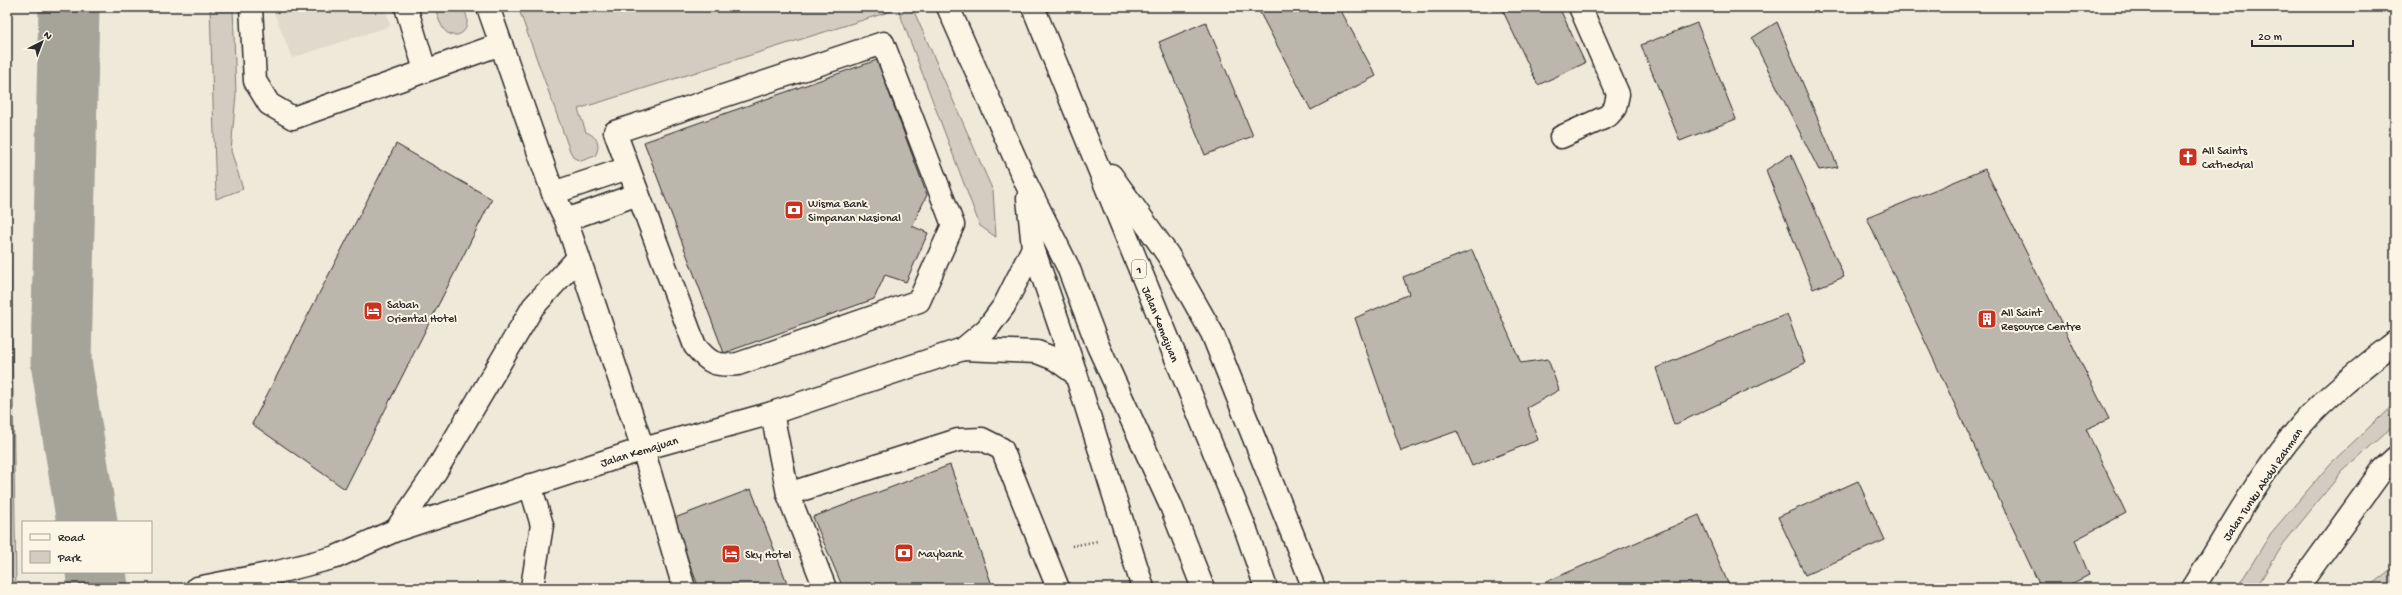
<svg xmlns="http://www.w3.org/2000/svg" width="2402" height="595" font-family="'Gochi Hand',sans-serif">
  <rect width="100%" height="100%" fill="#efe9da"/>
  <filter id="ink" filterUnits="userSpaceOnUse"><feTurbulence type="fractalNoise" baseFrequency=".025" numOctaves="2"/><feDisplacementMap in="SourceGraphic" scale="8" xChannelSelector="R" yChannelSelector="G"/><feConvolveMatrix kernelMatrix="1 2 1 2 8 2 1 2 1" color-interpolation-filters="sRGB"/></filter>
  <g filter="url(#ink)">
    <!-- built -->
    <polygon fill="#e0dacc" points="272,7 385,7 390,26 292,58"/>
    <!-- green -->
    <g fill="#d2cdc0" stroke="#7e7c76">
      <polygon points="210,7 233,7 236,94 231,151 243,189 216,199"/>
      <path d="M435 7H463C465 12 468 17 467 22 467 36 450 40 443 28 439 22 437 14 435 7Z"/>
      <path d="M518 7H912L993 191 996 237 980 226 898 9 578 109 586 132C598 137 601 145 595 156L581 161 574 158 570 151Z"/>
      <polygon points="7,157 10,201 16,588 7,588"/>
      <polygon points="2395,403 2395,424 2342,472 2284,543 2256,588 2237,588 2271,533 2331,463"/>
      <polygon points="2395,566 2395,588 2367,588"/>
    </g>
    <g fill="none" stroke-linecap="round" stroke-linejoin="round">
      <!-- river -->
      <g stroke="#a6a399" stroke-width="61">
        <polyline points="69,7 61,362 87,522"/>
        <polyline points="96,572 98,588"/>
      </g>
    </g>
    <!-- building -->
    <g fill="#bcb7ac" stroke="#2b2b2b">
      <polygon points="1262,7 1339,7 1376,76 1311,110 1258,9"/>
      <polygon points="1501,7 1559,7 1585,63 1538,85"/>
      <polygon points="1206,22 1253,136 1205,155 1159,42"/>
      <polygon points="1777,22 1838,167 1819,170 1752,38"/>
      <polygon points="1697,23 1736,119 1680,141 1641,45"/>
      <polygon points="877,60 927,195 912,226 928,233 906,282 885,275 874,299 724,353 644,142"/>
      <polygon points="396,144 492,199 345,489 252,424"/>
      <polygon points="1791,154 1844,277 1813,289 1766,170"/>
      <polygon points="1985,169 2109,419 2086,429 2126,513 2075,540 2089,575 2063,588 2041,588 1867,218"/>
      <polygon points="1472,250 1521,363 1548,359 1559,390 1527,408 1538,440 1472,466 1457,431 1401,451 1355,318 1409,294 1403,277"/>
      <polygon points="1787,314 1805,363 1674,425 1656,368"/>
      <polygon points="950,465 993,588 843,588 813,517"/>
      <polygon points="1858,481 1885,540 1805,575 1778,517"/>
      <polygon points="751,489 789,588 699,588 672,519"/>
      <polygon points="1699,515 1730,588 1532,588"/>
    </g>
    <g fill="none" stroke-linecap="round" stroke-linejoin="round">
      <!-- minor casing -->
      <g stroke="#2b2b2b" stroke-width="25">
        <g id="minor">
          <polyline points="251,7 255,81 269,104 293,118 501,44"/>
          <polyline points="406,7 425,70"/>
          <polyline points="488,7 553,193 566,220 643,449 684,588"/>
          <path d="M883 43 953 225 919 301 738 364C715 366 710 364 695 346L615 132Z"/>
          <polyline points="1561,137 1608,116 1615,108 1618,94 1580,7"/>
          <polyline points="553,193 628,168"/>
          <polyline points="566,220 638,194"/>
          <polyline points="963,349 1037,352 1055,359 1076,374"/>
          <polyline points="772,413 788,494 825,588"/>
          <polyline points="530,485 542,525 532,587"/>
          <polyline points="788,494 958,440 982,439 1002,449 1058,588"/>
          <polyline points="396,530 436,471 533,307 577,259"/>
          <polyline points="197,588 278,572 336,557 396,530 643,449 772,413 963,349 987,329 1004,306 1033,248"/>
        </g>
      </g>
      <!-- major casing -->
      <g stroke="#2b2b2b" stroke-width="25">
        <g id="major">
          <polyline points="948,7 1026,183 1068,267 1098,346 1171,506 1203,588"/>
          <polyline points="1033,7 1246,530 1266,588"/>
          <polyline points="1111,175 1168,255 1212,333 1314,588"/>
          <polyline points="1028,198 1033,248 1076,374 1143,588"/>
          <path d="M2193 588C2228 533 2260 472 2303 423 2327 395 2366 365 2395 342"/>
          <polyline points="2297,588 2383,469 2395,458"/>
        </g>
      </g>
      <!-- path -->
      <polyline stroke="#2b2b2b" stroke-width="2.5" stroke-dasharray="1 3" stroke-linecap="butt" points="1072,546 1098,541"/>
      <!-- minor -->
      <use href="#minor" stroke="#fcf5e5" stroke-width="22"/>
      <!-- major -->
      <use href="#major" stroke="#fcf5e5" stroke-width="22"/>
    </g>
  </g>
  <!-- icons -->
  <defs>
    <g id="church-square" transform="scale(1)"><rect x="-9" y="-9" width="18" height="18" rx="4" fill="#c8321e" stroke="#fcf5e5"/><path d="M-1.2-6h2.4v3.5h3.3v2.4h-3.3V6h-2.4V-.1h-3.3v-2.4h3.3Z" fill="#fff"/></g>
    <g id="bank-square" transform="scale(1)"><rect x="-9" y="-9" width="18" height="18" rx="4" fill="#c8321e" stroke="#fcf5e5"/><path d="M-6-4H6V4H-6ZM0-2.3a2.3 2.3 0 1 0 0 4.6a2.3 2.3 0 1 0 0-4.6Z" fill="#fff"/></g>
    <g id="hotel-square" transform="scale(1)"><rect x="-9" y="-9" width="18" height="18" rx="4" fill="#c8321e" stroke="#fcf5e5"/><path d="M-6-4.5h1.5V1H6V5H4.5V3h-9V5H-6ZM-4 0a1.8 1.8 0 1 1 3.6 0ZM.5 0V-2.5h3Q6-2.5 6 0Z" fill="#fff"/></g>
    <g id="building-square" transform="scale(1)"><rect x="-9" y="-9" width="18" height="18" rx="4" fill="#c8321e" stroke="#fcf5e5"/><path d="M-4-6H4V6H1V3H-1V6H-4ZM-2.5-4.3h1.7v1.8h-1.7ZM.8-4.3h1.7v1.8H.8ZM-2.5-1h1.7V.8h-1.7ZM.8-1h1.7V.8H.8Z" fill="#fff"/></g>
  </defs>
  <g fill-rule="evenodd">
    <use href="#church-square" x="2188" y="157"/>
    <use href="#bank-square" x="794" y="210"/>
    <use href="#hotel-square" x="373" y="311"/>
    <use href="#building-square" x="1987" y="319"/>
    <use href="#bank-square" x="904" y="553"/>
    <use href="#hotel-square" x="731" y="554"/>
  </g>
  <g text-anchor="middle" stroke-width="4" stroke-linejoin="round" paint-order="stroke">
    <!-- shield labels -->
    <rect fill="#fcf5e5" stroke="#6a6863" stroke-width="1" x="1132" y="260" width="14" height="18" rx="3"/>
    <g font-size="11" font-weight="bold" fill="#2b2b2b">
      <text x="1139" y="273">1</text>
    </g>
    <!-- poi labels -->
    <g font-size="12" fill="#2b2b2b" stroke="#fcf5e5" text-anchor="start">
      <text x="2202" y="154">All Saints<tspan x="2202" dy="14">Cathedral</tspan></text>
      <text x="808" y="207">Wisma Bank<tspan x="808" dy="14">Simpanan Nasional</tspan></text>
      <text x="387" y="308">Sabah<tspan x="387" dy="14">Oriental Hotel</tspan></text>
      <text x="2001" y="316">All Saint<tspan x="2001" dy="14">Resource Centre</tspan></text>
      <text x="918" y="557">Maybank</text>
      <text x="745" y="558">Sky Hotel</text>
    </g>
    <!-- street labels -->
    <g font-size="12" fill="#2b2b2b" stroke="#fcf5e5">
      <text transform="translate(1161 324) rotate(68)" y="4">Jalan Kemajuan</text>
      <text transform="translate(639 451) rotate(-17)" y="4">Jalan Kemajuan</text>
      <text transform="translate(2262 484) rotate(-56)" y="4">Jalan Tunku Abdul Rahman</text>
    </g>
  </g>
  <!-- margin -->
  <rect width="2402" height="595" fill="none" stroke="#fcf5e5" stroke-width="24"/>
  <rect x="12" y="12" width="2378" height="571" fill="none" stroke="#2b2b2b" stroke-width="1.5" filter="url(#ink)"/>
  <!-- legend -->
  <rect x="22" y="521" width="130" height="52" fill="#fcf5e5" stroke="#a8a49b"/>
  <rect x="30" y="534" width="20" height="6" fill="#fcf5e5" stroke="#a8a49b"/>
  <text x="58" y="541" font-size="12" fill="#2b2b2b">Road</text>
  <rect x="30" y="551" width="20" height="12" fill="#d2cdc0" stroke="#a8a49b"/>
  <text x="58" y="561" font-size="12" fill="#2b2b2b">Park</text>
  <!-- north arrow -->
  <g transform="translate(42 42) rotate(42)" stroke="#fcf5e5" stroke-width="3" paint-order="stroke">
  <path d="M0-3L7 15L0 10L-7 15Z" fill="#2b2b2b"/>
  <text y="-6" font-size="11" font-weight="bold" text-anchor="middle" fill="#2b2b2b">N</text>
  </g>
  <!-- scale -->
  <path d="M2252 40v6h101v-6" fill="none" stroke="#2b2b2b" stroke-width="2"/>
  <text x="2258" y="40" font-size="12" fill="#2b2b2b" stroke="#fcf5e5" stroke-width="3" paint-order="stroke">20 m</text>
</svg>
